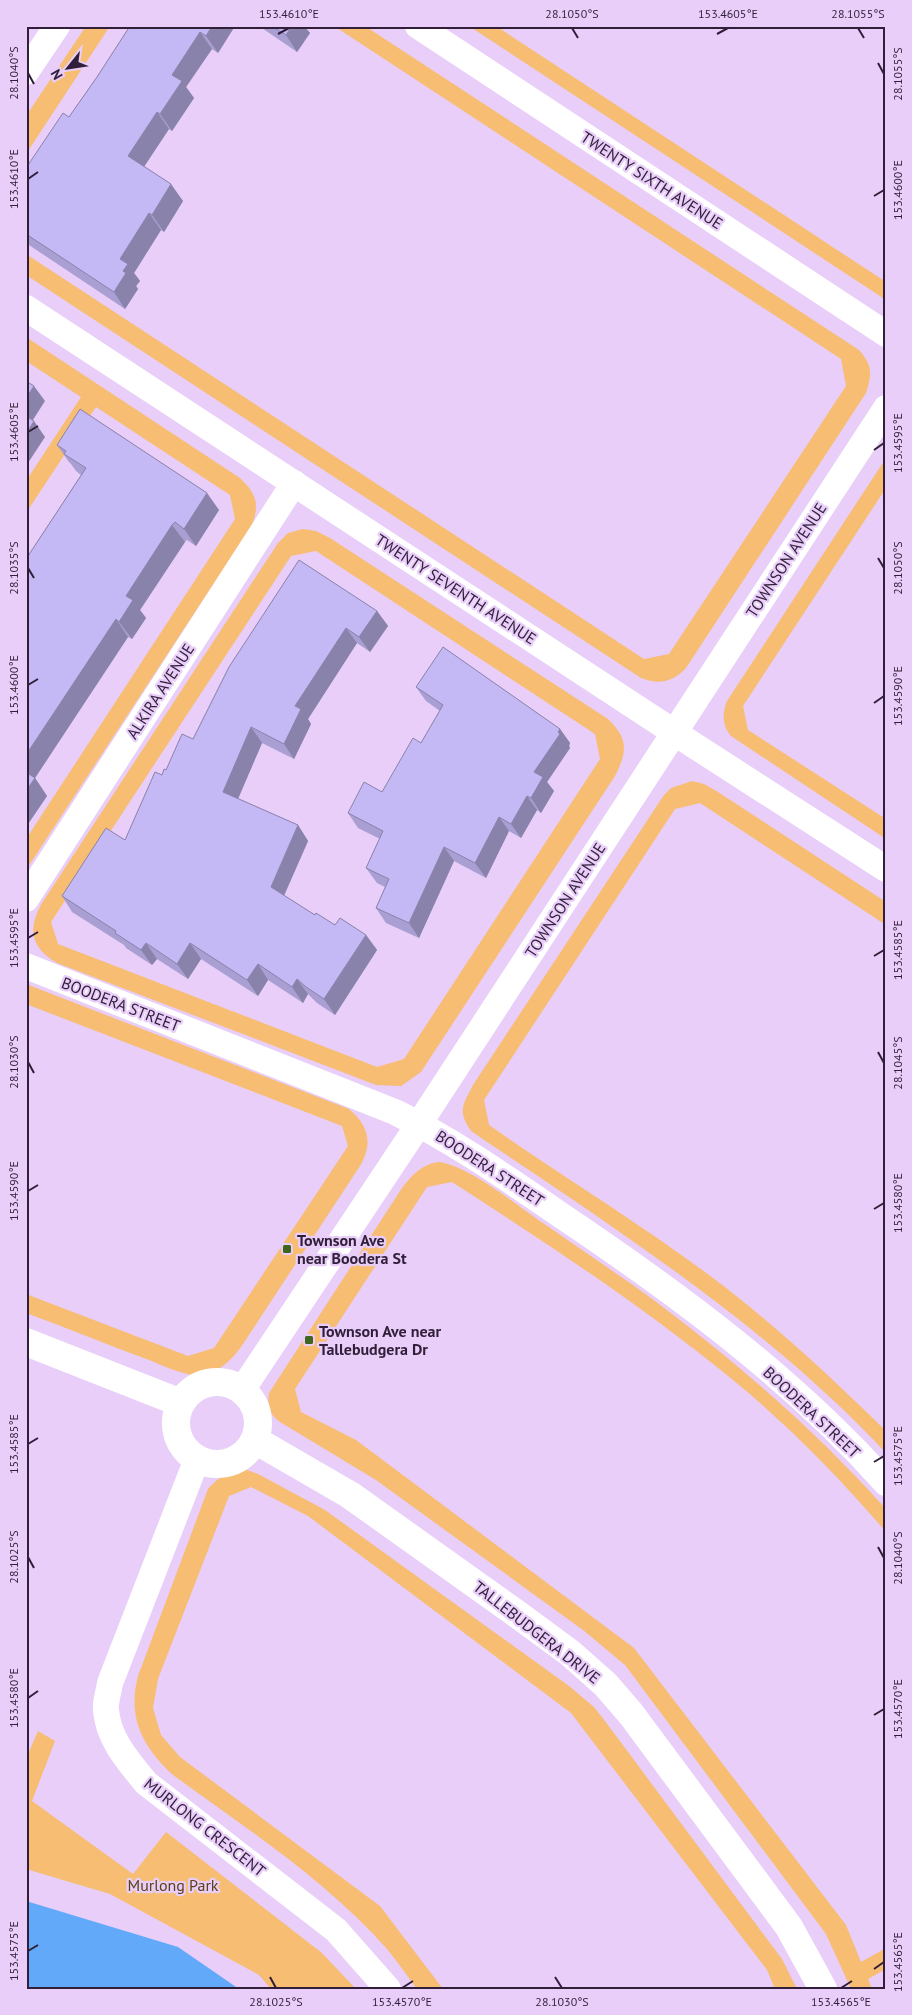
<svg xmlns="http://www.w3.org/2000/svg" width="912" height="2015" font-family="'PT Sans',sans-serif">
  <rect width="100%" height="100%" fill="#e8cef8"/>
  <!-- green -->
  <g fill="#f7bd72" fill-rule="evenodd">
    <polygon points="86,26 110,26 26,154 26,116"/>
    <path d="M334 26H365L859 350C873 366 872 374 866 393L686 668C673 682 659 685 641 678L26 275V254L644 659 669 654 846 386 841 359Z"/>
    <polygon points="469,26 496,26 886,282 886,300"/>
    <path d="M26 337 240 478C256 493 260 504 252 525L26 870V839L235 519 230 495 96 407 26 513V481L81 397 26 361Z"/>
    <path d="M886 458V488L743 706 748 730 886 819V839L731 736C722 725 722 714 727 701Z"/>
    <path d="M303 529 316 531 330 538 608 719C629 739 627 752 615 776L421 1072 401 1086 376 1085 57 963C31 948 27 929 42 903L278 543 288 533ZM316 551 595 734 600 759 404 1059 377 1067 58 944 51 922 291 556Z"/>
    <path d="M692 781 704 784 718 792 886 902V925L700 803 675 809 484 1100 489 1125C562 1176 638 1222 709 1275 772 1322 830 1376 886 1431V1453C764 1323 617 1230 471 1131 457 1111 463 1105 473 1085L664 795 671 788Z"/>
    <path d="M26 984 349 1109C369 1126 373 1143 360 1166L243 1344C233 1359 219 1373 200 1375 184 1376 164 1366 149 1360 108 1345 67 1328 26 1313V1294L188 1356 214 1348 348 1146 342 1126 26 1004Z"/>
    <path d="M439 1162C471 1167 515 1204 543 1223 580 1249 618 1274 655 1301 738 1363 817 1432 886 1509V1532C839 1477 788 1425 733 1380 644 1307 548 1244 452 1182L427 1187 295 1389 301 1412 356 1440 634 1648 846 1925 861 1962 886 1948V1969L868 1979 872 1989H851L826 1934 625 1665 583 1630 376 1480 280 1422C269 1414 267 1407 269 1393L402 1188C413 1174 422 1164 439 1162Z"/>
    <path d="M247 1470 258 1474 325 1510 569 1686 594 1707 605 1721 770 1943 782 1959 797 1989H775L767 1970 571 1713 308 1516 251 1487 229 1496 158 1679 153 1708 161 1735 180 1757 380 1906 443 1989H417C407 1976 398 1962 387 1949 326 1880 247 1829 173 1775 143 1747 127 1718 138 1676L208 1489C219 1476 230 1471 247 1470Z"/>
    <polygon points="38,1731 55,1741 32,1801 133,1874 166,1832 322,1953 356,1989 271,1989 259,1975 110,1894 26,1869 26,1759"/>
  </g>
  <!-- water -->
  <polygon fill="#62a9f9" points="26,1901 178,1947 239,1989 26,1989"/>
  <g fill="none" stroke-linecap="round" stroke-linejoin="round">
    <!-- minor -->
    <g stroke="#fff" stroke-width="26">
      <polyline points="418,26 886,334"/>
      <polyline points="26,72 57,26"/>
      <polyline points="26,308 695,746 886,869"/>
      <polyline points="26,899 294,483"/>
      <path d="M26 966 395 1112C454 1141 508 1179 562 1216 678 1294 792 1378 886 1483"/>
      <polyline points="242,1390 419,1124 886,408"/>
      <path d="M197 1459 110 1683C109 1691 105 1701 106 1710 108 1739 129 1762 146 1783L336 1930 388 1989"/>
    </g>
    <!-- tertiary -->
    <g stroke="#fff" stroke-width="28">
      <polyline points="26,1342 181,1403"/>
      <circle cx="217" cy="1423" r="41"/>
      <polyline points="255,1440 350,1495 517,1614 570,1653 606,1685 631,1714 789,1927 823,1989"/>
    </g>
  </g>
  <!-- wall -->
  <g fill="#a99fd2">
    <polygon points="130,26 235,26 218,53 212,49 186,87 194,98 172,131 169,129 144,166 183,201 164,232 161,230 134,273 140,281 136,286 138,289 125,309 26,243 26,168 69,117 97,77"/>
    <polygon points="259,26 304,26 310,33 297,52"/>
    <polygon points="57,445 219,510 196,546 187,540 185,542 140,610 146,618 132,639 128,637 35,778 47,796 26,827 26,559 81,475 76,471 71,464 69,462"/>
    <polygon points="377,611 388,626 370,652 357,643 308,719 311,724 294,759 262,743 238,799 298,825 308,841 284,896 315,915 335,925 366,935 377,950 335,1015 317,1003 308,994 303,1003 268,980 258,996 201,959 188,979 157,959 152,965 126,948 124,945 72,912 62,896 125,840 162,775 193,739 229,667"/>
    <polygon points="416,687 560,729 570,743 569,746 570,748 547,782 554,791 541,813 537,810 521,838 509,831 486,878 454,861 419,938 386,923 376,908 385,887 377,883 366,868 380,839 358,828 348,813 382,792 421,743 440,711 426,701"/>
  </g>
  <!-- shaded-wall -->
  <g fill="#8982ab">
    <polygon points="212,26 235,26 218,53 206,36"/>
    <polygon points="292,26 304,26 310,33 297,52 286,35"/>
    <polygon points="200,32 212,49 186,87 194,98 172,131 160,114 172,75"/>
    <polygon points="157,112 169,129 140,173 128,156"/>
    <polygon points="171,184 183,201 164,232 152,215"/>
    <polygon points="149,213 161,230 134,273 140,281 136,286 138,289 125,309 114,292 123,271 120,259"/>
    <polygon points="34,386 45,401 29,426 26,423 26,398"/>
    <polygon points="34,421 45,437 26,466 26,434"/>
    <polygon points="207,493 219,510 196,546 184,529"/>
    <polygon points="172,525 185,542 140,610 146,618 132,639 119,622 126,596"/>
    <polygon points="377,611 388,626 370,652 359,637"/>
    <polygon points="116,619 128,637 31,784 26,778 26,755"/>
    <polygon points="346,628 357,643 308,719 311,724 294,759 284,744 295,706"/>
    <polygon points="251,727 262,743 234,808 223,792"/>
    <polygon points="560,729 570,743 569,746 570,748 547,782 554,791 541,813 531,798 534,772"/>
    <polygon points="35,778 47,796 26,827 26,791"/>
    <polygon points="527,796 537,810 521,838 511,824"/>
    <polygon points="499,817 509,831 486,878 475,863"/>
    <polygon points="298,825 308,841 281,902 271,887"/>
    <polygon points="444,847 454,861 419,938 409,923"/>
    <polygon points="366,935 377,950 335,1015 324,999"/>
    <polygon points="146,943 157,959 152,965 141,950"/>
    <polygon points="190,943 201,959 188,979 177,964"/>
    <polygon points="258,964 268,980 258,996 247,980"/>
    <polygon points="297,979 308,994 303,1003 292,987"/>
  </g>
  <!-- building -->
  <g fill="#c4b9f4" stroke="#8982ab">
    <polygon points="130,26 212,26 206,36 200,32 172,75 182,81 160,114 157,112 128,156 171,184 152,215 149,213 120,259 128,264 123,271 126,273 114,292 26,234 26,168 63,113 69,117 97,77"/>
    <polygon points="272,26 292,26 286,35"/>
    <polygon points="26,381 34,386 26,398"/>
    <polygon points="80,409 207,493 184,529 175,522 172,525 126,596 133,600 119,622 116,619 26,755 26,678 29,673 26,671 26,559 86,468 64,454 66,451 57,445"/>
    <polygon points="26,416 34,421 26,434"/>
    <polygon points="299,560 377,611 359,637 346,628 295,706 301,709 284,744 251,727 223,792 298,825 271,887 315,915 316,913 335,925 340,918 366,935 324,999 306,987 297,979 292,987 258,964 247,980 190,943 177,964 146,943 141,950 115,933 116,931 62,896 106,828 125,840 155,772 162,775 164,769 166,770 182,734 193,739 229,667"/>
    <polygon points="443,647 560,729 558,732 560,734 534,772 543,777 531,798 527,796 511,824 499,817 475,863 444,847 409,923 376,908 389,879 366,868 383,831 348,813 364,782 382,792 413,738 421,743 443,705 416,687"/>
    <polygon points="26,772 35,778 26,791"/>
  </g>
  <!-- ticks -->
  <path fill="none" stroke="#311f3a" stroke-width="2" d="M572 28 578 38M858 28 864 38M278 34 289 28M717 34 728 28M878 63 884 74M28 73 34 84M28 179 38 172M874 196 884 190M28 432 38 426M874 450 884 443M878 558 884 568M28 568 34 578M28 685 38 679M874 703 884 696M28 938 38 932M874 956 884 950M878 1052 884 1063M28 1062 34 1073M28 1191 38 1185M874 1209 884 1203M28 1444 38 1438M874 1462 884 1456M878 1547 884 1558M28 1557 34 1568M28 1698 38 1691M874 1715 884 1709M28 1951 38 1945M874 1969 884 1962M270 1977 276 1988M555 1977 562 1988M402 1988 413 1981M841 1988 852 1981"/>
  <!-- markers -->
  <g fill="#40651e" stroke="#e8cef8" stroke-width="2">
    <rect x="282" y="1244" width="10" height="10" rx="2.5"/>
    <rect x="304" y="1335" width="10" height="10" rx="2.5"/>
  </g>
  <g text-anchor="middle" stroke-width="4.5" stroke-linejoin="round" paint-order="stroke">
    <!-- street labels -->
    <g font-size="16" fill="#311f3a" stroke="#e8cef8">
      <text transform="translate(652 180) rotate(33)" y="6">TWENTY SIXTH AVENUE</text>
      <text transform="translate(786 560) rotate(-57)" y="6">TOWNSON AVENUE</text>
      <text transform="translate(456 589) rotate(33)" y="6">TWENTY SEVENTH AVENUE</text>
      <text transform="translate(160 691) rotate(-57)" y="6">ALKIRA AVENUE</text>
      <text transform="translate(565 900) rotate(-57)" y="6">TOWNSON AVENUE</text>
      <text transform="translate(121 1004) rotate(21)" y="6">BOODERA STREET</text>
      <text transform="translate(490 1168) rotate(33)" y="6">BOODERA STREET</text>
      <text transform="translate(812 1412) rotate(43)" y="6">BOODERA STREET</text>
      <text transform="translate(537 1632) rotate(38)" y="6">TALLEBUDGERA DRIVE</text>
      <text transform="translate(205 1827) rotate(38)" y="6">MURLONG CRESCENT</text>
    </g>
    <!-- poi labels -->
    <g font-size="16" font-weight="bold" fill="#311f3a" stroke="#e8cef8" text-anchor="start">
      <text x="297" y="1246">Townson Ave<tspan x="297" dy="18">near Boodera St</tspan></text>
      <text x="319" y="1337">Townson Ave near<tspan x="319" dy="18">Tallebudgera Dr</tspan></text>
    </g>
    <!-- park labels -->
    <g font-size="16" fill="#5c4018" stroke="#e8cef8">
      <text x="173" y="1891">Murlong Park</text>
    </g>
  </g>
  <!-- border -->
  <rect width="912" height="2015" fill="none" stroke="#e8cef8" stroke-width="55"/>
  <!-- north arrow -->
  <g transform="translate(68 68) rotate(240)" stroke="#e8cef8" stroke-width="4" paint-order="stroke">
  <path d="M0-4L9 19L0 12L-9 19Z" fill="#311f3a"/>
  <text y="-8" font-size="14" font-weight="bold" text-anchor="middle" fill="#311f3a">N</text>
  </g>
  <rect x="28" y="28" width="856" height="1960" fill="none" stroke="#311f3a" stroke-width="2"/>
  <g font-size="12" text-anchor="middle" fill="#311f3a">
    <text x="289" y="18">153.4610°E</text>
    <text x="572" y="18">28.1050°S</text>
    <text x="728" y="18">153.4605°E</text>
    <text x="858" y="18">28.1055°S</text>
    <text transform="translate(14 73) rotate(-90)" y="4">28.1040°S</text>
    <text transform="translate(898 74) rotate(-90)" y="4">28.1055°S</text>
    <text transform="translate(14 179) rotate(-90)" y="4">153.4610°E</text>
    <text transform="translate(898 190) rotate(-90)" y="4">153.4600°E</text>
    <text transform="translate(14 432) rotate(-90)" y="4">153.4605°E</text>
    <text transform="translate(898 443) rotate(-90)" y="4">153.4595°E</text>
    <text transform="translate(14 568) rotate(-90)" y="4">28.1035°S</text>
    <text transform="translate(898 568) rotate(-90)" y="4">28.1050°S</text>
    <text transform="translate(14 685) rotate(-90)" y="4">153.4600°E</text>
    <text transform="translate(898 696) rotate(-90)" y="4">153.4590°E</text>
    <text transform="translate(14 938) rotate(-90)" y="4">153.4595°E</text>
    <text transform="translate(898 950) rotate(-90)" y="4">153.4585°E</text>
    <text transform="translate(14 1062) rotate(-90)" y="4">28.1030°S</text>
    <text transform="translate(898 1063) rotate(-90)" y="4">28.1045°S</text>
    <text transform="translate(14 1191) rotate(-90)" y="4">153.4590°E</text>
    <text transform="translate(898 1203) rotate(-90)" y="4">153.4580°E</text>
    <text transform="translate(14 1444) rotate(-90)" y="4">153.4585°E</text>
    <text transform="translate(898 1456) rotate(-90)" y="4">153.4575°E</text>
    <text transform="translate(14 1557) rotate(-90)" y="4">28.1025°S</text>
    <text transform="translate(898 1558) rotate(-90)" y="4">28.1040°S</text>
    <text transform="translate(14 1698) rotate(-90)" y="4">153.4580°E</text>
    <text transform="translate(898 1709) rotate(-90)" y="4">153.4570°E</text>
    <text transform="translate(14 1951) rotate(-90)" y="4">153.4575°E</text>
    <text transform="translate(898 1962) rotate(-90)" y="4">153.4565°E</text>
    <text x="276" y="2006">28.1025°S</text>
    <text x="402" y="2006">153.4570°E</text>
    <text x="562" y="2006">28.1030°S</text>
    <text x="841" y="2006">153.4565°E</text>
  </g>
</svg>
